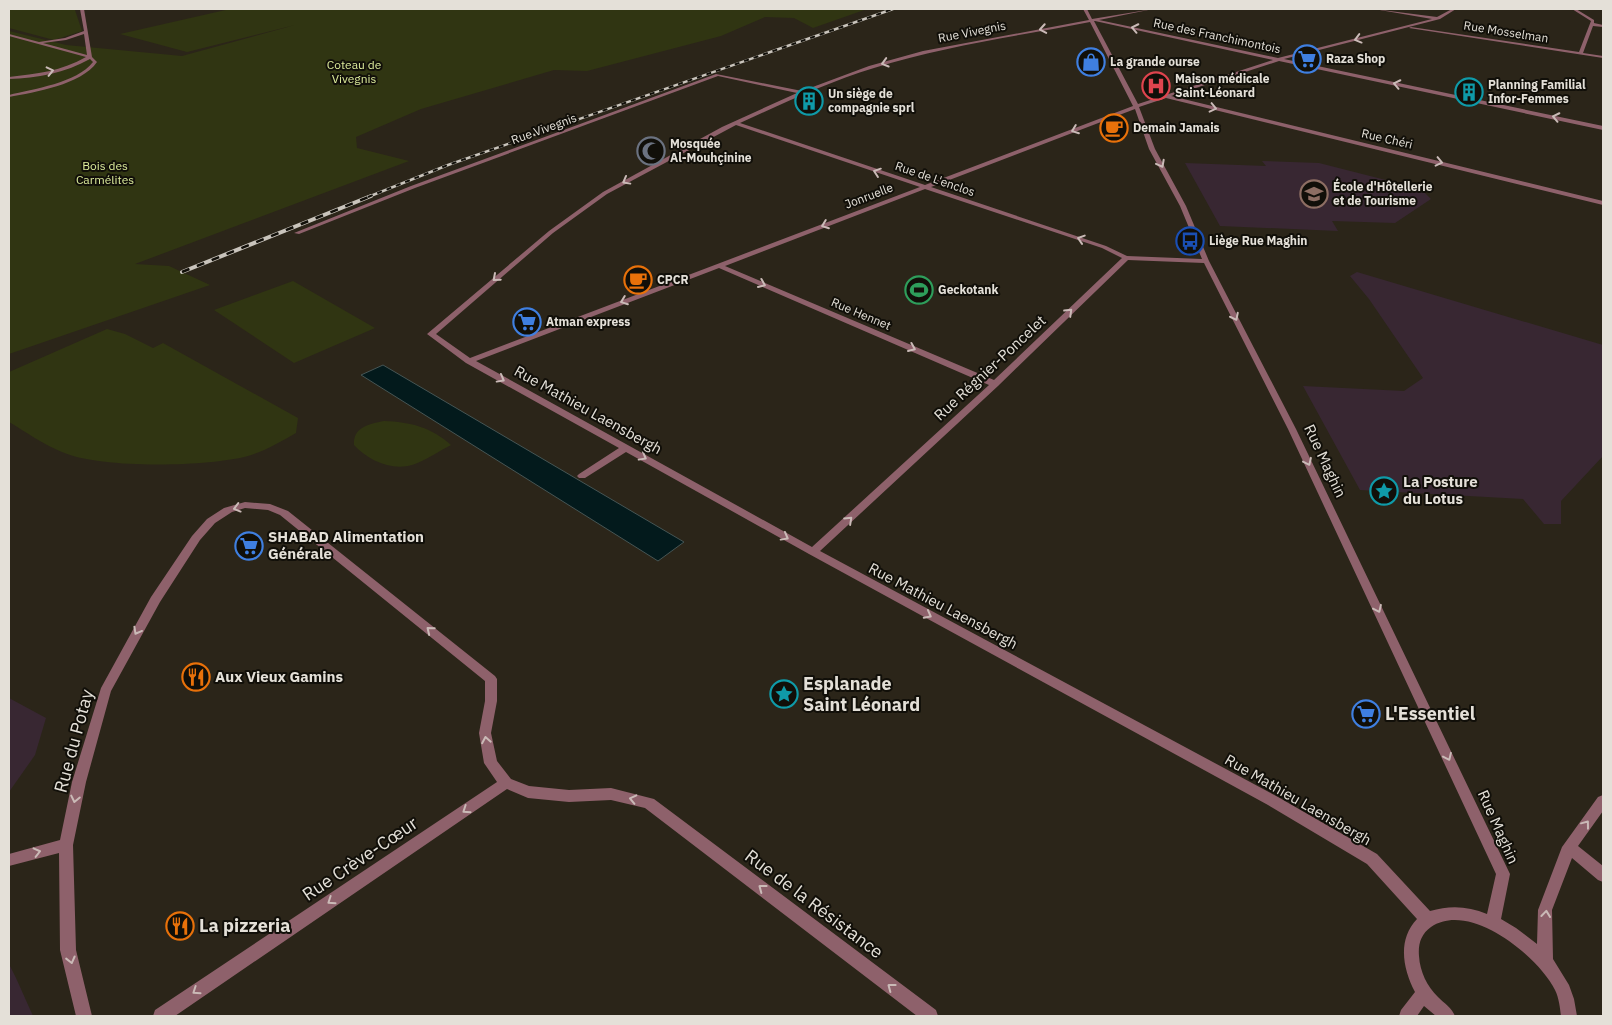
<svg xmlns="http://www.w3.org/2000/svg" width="1612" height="1025" font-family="'IBM Plex Sans',sans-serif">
  <rect width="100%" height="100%" fill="#2b2519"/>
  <!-- education -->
  <g fill="#382732">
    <polygon points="1262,161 1319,163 1421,189 1431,199 1395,223 1332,221 1338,231 1220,226 1185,163 1266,166"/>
    <polygon points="1357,272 1603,345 1603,456 1561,501 1561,524 1544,524 1523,499 1360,490 1303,386 1404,391 1423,378 1369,299 1350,276"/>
    <polygon points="9,698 46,718 35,755 9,792"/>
    <polygon points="9,964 16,978 33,1016 9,1016"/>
  </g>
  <!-- green -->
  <g fill="#303512">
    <polygon points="9,9 75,10 82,31 54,40 9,28"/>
    <polygon points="230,9 867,9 813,28 794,18 765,17 721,36 587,71 554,70 421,109 356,137 357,148 409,161 135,264 169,266 210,285 9,354 9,31 66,45 182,56 295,25 187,52 120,34"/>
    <polygon points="293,281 375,328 294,363 214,310"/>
    <path d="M107 329 125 334 153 348 163 343 298 418 296 433C280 442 265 451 248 456 207 467 100 469 62 452 44 445 26 432 9 422V372Z"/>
    <path d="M384 421C410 422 431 427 451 445 439 451 425 461 412 465 391 471 368 460 354 445 353 427 369 424 384 421Z"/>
  </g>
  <!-- water -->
  <polygon fill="#031a1c" stroke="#465554" points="383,365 684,542 658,561 361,375"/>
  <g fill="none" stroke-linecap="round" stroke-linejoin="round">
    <!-- street -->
    <g fill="#8e616b" fill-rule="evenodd">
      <path d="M80 9H84L92 57 97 62C81 85 35 92 9 97V95C33 89 77 83 93 62L90 59C65 73 37 78 9 79V77C36 74 62 71 86 57L9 36V34L39 42 65 38 84 31ZM84 34 87 55 43 43 66 40Z"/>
      <path d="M1083 9H1087L1092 19 1153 9 1099 20 1278 58 1432 19 1374 9 1437 17 1452 9H1456L1440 19 1284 59 1603 126V130L1279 61 1171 96 1603 201V205L1166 98 1139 107 1155 149 1186 206 1209 261 1296 429 1510 874 1501 919 1516 928 1537 944 1538 910 1562 847 1598 797 1603 795V811L1578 846 1603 866V882L1598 880 1572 858 1552 910 1553 959 1569 985 1574 999 1577 1016H1561C1560 1008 1559 998 1555 990 1539 957 1470 900 1431 927 1421 934 1418 944 1419 956 1420 972 1427 986 1438 997 1444 1003 1452 1008 1455 1016H1436L1424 1006 1417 1016H1399L1401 1010 1415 992C1403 969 1397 940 1417 919L1367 864 1268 805 809 554 626 452 585 478H579L577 476 579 474 619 448 466 363 427 334 549 231 603 192 722 127 797 93 718 76 415 188 299 234 294 233 411 186 716 74 802 91 869 66 923 51 1089 20ZM1094 21H1095L1273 60 1138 104ZM1090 22 1133 106 925 185 740 123C784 103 828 82 874 68 944 46 1018 36 1090 22ZM1135 109 1149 149 1180 206 1202 259 1127 256 1106 246 931 187ZM736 125 920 187 470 358 436 334 553 233 607 194ZM925 189 1102 248 1122 258 994 380 725 266ZM1128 260 1204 263 1288 429 1496 874 1487 914C1468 906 1450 905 1430 911L1377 854 1278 797 820 551 998 386ZM719 268 989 385 812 547 476 361Z"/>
      <polygon points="1572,9 1576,9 1594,20 1594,23 1603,25 1603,27 1593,26 1583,53 1603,56 1603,58 1409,28 1411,27 1579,52 1591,21"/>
      <polygon points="245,502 270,504 288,511 495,676 497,679 497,701 491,733 497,761 511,779 529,786 569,790 611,788 654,799 936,1010 938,1016 917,1016 645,808 611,800 569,802 528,798 507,789 175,1016 153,1016 155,1010 497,782 484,763 479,733 485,701 485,681 280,515 268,510 245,508 232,512 215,523 200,540 160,602 111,691 86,782 73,845 76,950 92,1016 76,1016 60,950 59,853 9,866 9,854 60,840 72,782 101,688 151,597 192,536 207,519 224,508"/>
    </g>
    <!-- rail-far1 casing -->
    <g stroke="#c9c4bc" stroke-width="2.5">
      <polyline id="rail-far1" points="368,197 448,165 893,9"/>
    </g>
    <!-- rail casing -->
    <g stroke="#c9c4bc" stroke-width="4">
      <polyline id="rail" points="182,272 371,196"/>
    </g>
    <!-- rail-far1 -->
    <use href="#rail-far1" stroke="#110f09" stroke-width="2" stroke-dasharray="5" stroke-linecap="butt"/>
    <!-- rail -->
    <use href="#rail" stroke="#110f09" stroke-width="2.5" stroke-dasharray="8" stroke-linecap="butt"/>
  </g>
  <!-- one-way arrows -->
  <defs><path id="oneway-chevron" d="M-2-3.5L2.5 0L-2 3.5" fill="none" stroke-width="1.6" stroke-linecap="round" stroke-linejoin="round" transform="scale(1.25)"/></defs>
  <g stroke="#cabab7">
    <use href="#oneway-chevron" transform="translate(1135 28) rotate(-168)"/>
    <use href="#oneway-chevron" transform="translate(1043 29) rotate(170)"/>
    <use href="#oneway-chevron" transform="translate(1358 39) rotate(165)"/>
    <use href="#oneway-chevron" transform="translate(885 63) rotate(164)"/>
    <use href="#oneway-chevron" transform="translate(50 71) rotate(-13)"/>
    <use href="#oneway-chevron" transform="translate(1397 84) rotate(-168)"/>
    <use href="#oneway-chevron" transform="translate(1213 108) rotate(13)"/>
    <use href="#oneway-chevron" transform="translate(1556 117) rotate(-168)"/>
    <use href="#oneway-chevron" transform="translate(1075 130) rotate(159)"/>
    <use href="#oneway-chevron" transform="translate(1439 162) rotate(13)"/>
    <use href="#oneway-chevron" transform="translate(1161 164) rotate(62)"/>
    <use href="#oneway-chevron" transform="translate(877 172) rotate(-161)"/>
    <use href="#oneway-chevron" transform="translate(626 181) rotate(151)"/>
    <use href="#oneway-chevron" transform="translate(825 225) rotate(159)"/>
    <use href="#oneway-chevron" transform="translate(1081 239) rotate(-162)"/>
    <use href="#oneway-chevron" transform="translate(496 278) rotate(139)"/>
    <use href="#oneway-chevron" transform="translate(762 284) rotate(23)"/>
    <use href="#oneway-chevron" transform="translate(624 301) rotate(159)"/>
    <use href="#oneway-chevron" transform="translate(1069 312) rotate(-44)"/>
    <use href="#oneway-chevron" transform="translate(1235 317) rotate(63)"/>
    <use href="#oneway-chevron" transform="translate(912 348) rotate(23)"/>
    <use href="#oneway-chevron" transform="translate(501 379) rotate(29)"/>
    <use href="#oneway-chevron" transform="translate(643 457) rotate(29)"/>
    <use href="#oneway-chevron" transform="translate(1308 462) rotate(65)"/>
    <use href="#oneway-chevron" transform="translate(237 508) rotate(165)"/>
    <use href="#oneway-chevron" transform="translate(849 520) rotate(-43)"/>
    <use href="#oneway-chevron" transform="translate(785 537) rotate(29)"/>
    <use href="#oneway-chevron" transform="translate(1378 609) rotate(65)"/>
    <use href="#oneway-chevron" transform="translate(928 615) rotate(28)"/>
    <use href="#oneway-chevron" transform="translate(430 630) rotate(-141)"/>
    <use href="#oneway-chevron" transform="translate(137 631) rotate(119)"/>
    <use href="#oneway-chevron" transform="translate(486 740) rotate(-100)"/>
    <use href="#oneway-chevron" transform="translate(1448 757) rotate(65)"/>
    <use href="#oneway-chevron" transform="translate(75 799) rotate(102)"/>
    <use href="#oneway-chevron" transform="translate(633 799) rotate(-167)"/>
    <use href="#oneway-chevron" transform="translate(466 810) rotate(146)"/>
    <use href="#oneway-chevron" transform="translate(1586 824) rotate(-53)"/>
    <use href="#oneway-chevron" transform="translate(37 852) rotate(-14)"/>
    <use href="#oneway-chevron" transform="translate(762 888) rotate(-143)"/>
    <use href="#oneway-chevron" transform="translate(331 901) rotate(146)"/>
    <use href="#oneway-chevron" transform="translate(1546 914) rotate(-84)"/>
    <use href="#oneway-chevron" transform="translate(71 960) rotate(76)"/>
    <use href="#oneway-chevron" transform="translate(891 987) rotate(-143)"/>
    <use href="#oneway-chevron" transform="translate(196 991) rotate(146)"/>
  </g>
  <!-- icons -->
  <defs>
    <g id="supermarket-ring" transform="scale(1.4375)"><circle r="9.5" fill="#110f09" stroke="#3f7fe0" stroke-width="1.5"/><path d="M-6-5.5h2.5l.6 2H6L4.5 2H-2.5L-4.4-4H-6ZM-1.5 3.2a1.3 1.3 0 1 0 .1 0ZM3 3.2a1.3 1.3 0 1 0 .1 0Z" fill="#3f7fe0"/></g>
    <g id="shop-ring" transform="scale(1.4375)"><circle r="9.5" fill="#110f09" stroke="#3f7fe0" stroke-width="1.5"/><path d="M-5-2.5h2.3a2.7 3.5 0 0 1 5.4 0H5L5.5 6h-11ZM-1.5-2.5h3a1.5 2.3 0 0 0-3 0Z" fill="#3f7fe0"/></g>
    <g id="hospital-ring" transform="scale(1.4375)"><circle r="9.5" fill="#110f09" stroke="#e0444e" stroke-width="1.5"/><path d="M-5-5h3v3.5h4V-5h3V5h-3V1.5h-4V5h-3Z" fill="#e0444e"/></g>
    <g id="building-ring" transform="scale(1.4375)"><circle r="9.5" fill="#110f09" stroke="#0f9aa8" stroke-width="1.5"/><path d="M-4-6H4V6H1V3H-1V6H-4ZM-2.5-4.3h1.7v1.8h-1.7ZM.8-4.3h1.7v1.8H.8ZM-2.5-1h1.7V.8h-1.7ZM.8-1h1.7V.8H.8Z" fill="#0f9aa8"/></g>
    <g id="cafe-ring" transform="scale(1.4375)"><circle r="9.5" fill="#110f09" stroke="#e8710a" stroke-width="1.5"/><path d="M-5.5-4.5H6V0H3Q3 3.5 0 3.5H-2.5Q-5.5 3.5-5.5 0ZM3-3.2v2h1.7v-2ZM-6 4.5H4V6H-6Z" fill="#e8710a"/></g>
    <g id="mosque-ring" transform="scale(1.4375)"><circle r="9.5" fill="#110f09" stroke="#6b7280" stroke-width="1.5"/><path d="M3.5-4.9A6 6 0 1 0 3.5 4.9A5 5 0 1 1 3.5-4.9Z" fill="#6b7280"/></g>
    <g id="school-ring" transform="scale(1.4375)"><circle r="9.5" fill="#110f09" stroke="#8d6e63" stroke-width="1.5"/><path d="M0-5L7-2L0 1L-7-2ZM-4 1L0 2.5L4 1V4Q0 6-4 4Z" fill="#8d6e63"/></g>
    <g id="bus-ring" transform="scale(1.4375)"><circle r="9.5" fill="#110f09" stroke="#1a4fb4" stroke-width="1.5"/><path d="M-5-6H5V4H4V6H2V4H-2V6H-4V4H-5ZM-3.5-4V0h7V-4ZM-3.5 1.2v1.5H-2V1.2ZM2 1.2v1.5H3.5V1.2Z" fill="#1a4fb4"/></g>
    <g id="stadium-ring" transform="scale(1.4375)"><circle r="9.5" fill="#110f09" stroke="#2e9e5b" stroke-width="1.5"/><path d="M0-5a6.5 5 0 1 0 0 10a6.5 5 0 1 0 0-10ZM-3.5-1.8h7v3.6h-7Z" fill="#2e9e5b"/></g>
    <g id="sight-ring" transform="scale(1.4375)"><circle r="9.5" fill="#110f09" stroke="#0f9aa8" stroke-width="1.5"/><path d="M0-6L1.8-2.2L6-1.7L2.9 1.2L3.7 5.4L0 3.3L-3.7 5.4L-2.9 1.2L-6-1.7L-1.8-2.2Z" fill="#0f9aa8"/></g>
    <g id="restaurant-ring" transform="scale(1.4375)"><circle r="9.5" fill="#110f09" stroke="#e8710a" stroke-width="1.5"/><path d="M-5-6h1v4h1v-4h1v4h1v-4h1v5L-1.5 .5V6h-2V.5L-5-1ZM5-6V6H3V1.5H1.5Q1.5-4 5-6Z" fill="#e8710a"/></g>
  </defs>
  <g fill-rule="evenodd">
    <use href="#supermarket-ring" x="1307" y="59"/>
    <use href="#shop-ring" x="1091" y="62"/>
    <use href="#hospital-ring" x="1156" y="86"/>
    <use href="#building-ring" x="1469" y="92"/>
    <use href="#building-ring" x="809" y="101"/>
    <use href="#cafe-ring" x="1114" y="128"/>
    <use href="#mosque-ring" x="651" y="151"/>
    <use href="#school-ring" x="1314" y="194"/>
    <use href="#bus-ring" x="1190" y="241"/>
    <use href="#cafe-ring" x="638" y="280"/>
    <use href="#stadium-ring" x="919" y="290"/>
    <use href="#supermarket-ring" x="527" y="322"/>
    <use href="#sight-ring" x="1384" y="491"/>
    <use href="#supermarket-ring" x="249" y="546"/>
    <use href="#restaurant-ring" x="196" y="677"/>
    <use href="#sight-ring" x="784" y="694"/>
    <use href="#supermarket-ring" x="1366" y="714"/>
    <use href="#restaurant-ring" x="180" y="926"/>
  </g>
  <g text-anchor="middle" stroke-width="4" stroke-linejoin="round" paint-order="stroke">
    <!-- far-street labels -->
    <g font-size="12" fill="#e4e0d8" stroke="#110f09">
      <text transform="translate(972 32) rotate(-11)" y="4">Rue Vivegnis</text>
      <text transform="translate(1506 32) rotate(9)" y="4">Rue Mosselman</text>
      <text transform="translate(1217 36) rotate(12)" y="4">Rue des Franchimontois</text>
      <text transform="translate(544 129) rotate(-20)" y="4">Rue Vivegnis</text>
      <text transform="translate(1387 139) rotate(13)" y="4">Rue Chéri</text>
      <text transform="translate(935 179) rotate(19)" y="4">Rue de L'enclos</text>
      <text transform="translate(869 196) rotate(-21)" y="4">Jonruelle</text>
      <text transform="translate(861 314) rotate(23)" y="4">Rue Hennet</text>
    </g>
    <!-- far-poi labels -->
    <g font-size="12" font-weight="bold" fill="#e4e0d8" stroke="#110f09" text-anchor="start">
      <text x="1326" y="63">Raza Shop</text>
      <text x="1110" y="66">La grande ourse</text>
      <text x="1175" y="83">Maison médicale<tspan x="1175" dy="14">Saint-Léonard</tspan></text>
      <text x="1488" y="89">Planning Familial<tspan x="1488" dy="14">Infor-Femmes</tspan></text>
      <text x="828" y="98">Un siège de<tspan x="828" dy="14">compagnie sprl</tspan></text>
      <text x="1133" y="132">Demain Jamais</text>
      <text x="670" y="148">Mosquée<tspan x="670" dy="14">Al-Mouhçinine</tspan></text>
      <text x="1333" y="191">École d'Hôtellerie<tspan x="1333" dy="14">et de Tourisme</tspan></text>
      <text x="1209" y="245">Liège Rue Maghin</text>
      <text x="657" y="284">CPCR</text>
      <text x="938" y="294">Geckotank</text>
      <text x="546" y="326">Atman express</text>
    </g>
    <!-- far-park labels -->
    <g font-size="12" fill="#dceb9b" stroke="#110f09">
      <text x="354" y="69">Coteau de<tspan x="354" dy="14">Vivegnis</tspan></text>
      <text x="105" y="170">Bois des<tspan x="105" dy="14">Carmélites</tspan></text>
    </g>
    <!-- street labels -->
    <g font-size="15" fill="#e4e0d8" stroke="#110f09">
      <text transform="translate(990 368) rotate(-43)" y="5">Rue Régnier-Poncelet</text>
      <text transform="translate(588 410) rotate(29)" y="5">Rue Mathieu Laensbergh</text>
      <text transform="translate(1325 461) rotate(65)" y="5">Rue Maghin</text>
      <text transform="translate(943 606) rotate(28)" y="5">Rue Mathieu Laensbergh</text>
      <text transform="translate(1298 800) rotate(30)" y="5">Rue Mathieu Laensbergh</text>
      <text transform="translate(1498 827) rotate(66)" y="5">Rue Maghin</text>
    </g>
    <!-- poi labels -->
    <g font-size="15" font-weight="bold" fill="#e4e0d8" stroke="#110f09" text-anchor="start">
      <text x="1403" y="487">La Posture<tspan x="1403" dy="17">du Lotus</tspan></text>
      <text x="268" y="542">SHABAD Alimentation<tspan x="268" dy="17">Générale</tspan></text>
      <text x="215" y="682">Aux Vieux Gamins</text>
    </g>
    <!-- near-poi labels -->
    <g font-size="18" font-weight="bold" fill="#e4e0d8" stroke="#110f09" text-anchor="start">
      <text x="803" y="690">Esplanade<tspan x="803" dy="21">Saint Léonard</tspan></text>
      <text x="1385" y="720">L'Essentiel</text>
      <text x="199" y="932">La pizzeria</text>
    </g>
    <!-- near-street labels -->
    <g font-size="18" fill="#e4e0d8" stroke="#110f09">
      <text transform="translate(74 741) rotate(-75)" y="6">Rue du Potay</text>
      <text transform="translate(360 859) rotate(-34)" y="6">Rue Crève-Cœur</text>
      <text transform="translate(814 904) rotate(37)" y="6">Rue de la Résistance</text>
    </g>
  </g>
  <!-- border -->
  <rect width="1612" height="1025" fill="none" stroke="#e4e0d8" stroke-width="20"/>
</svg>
